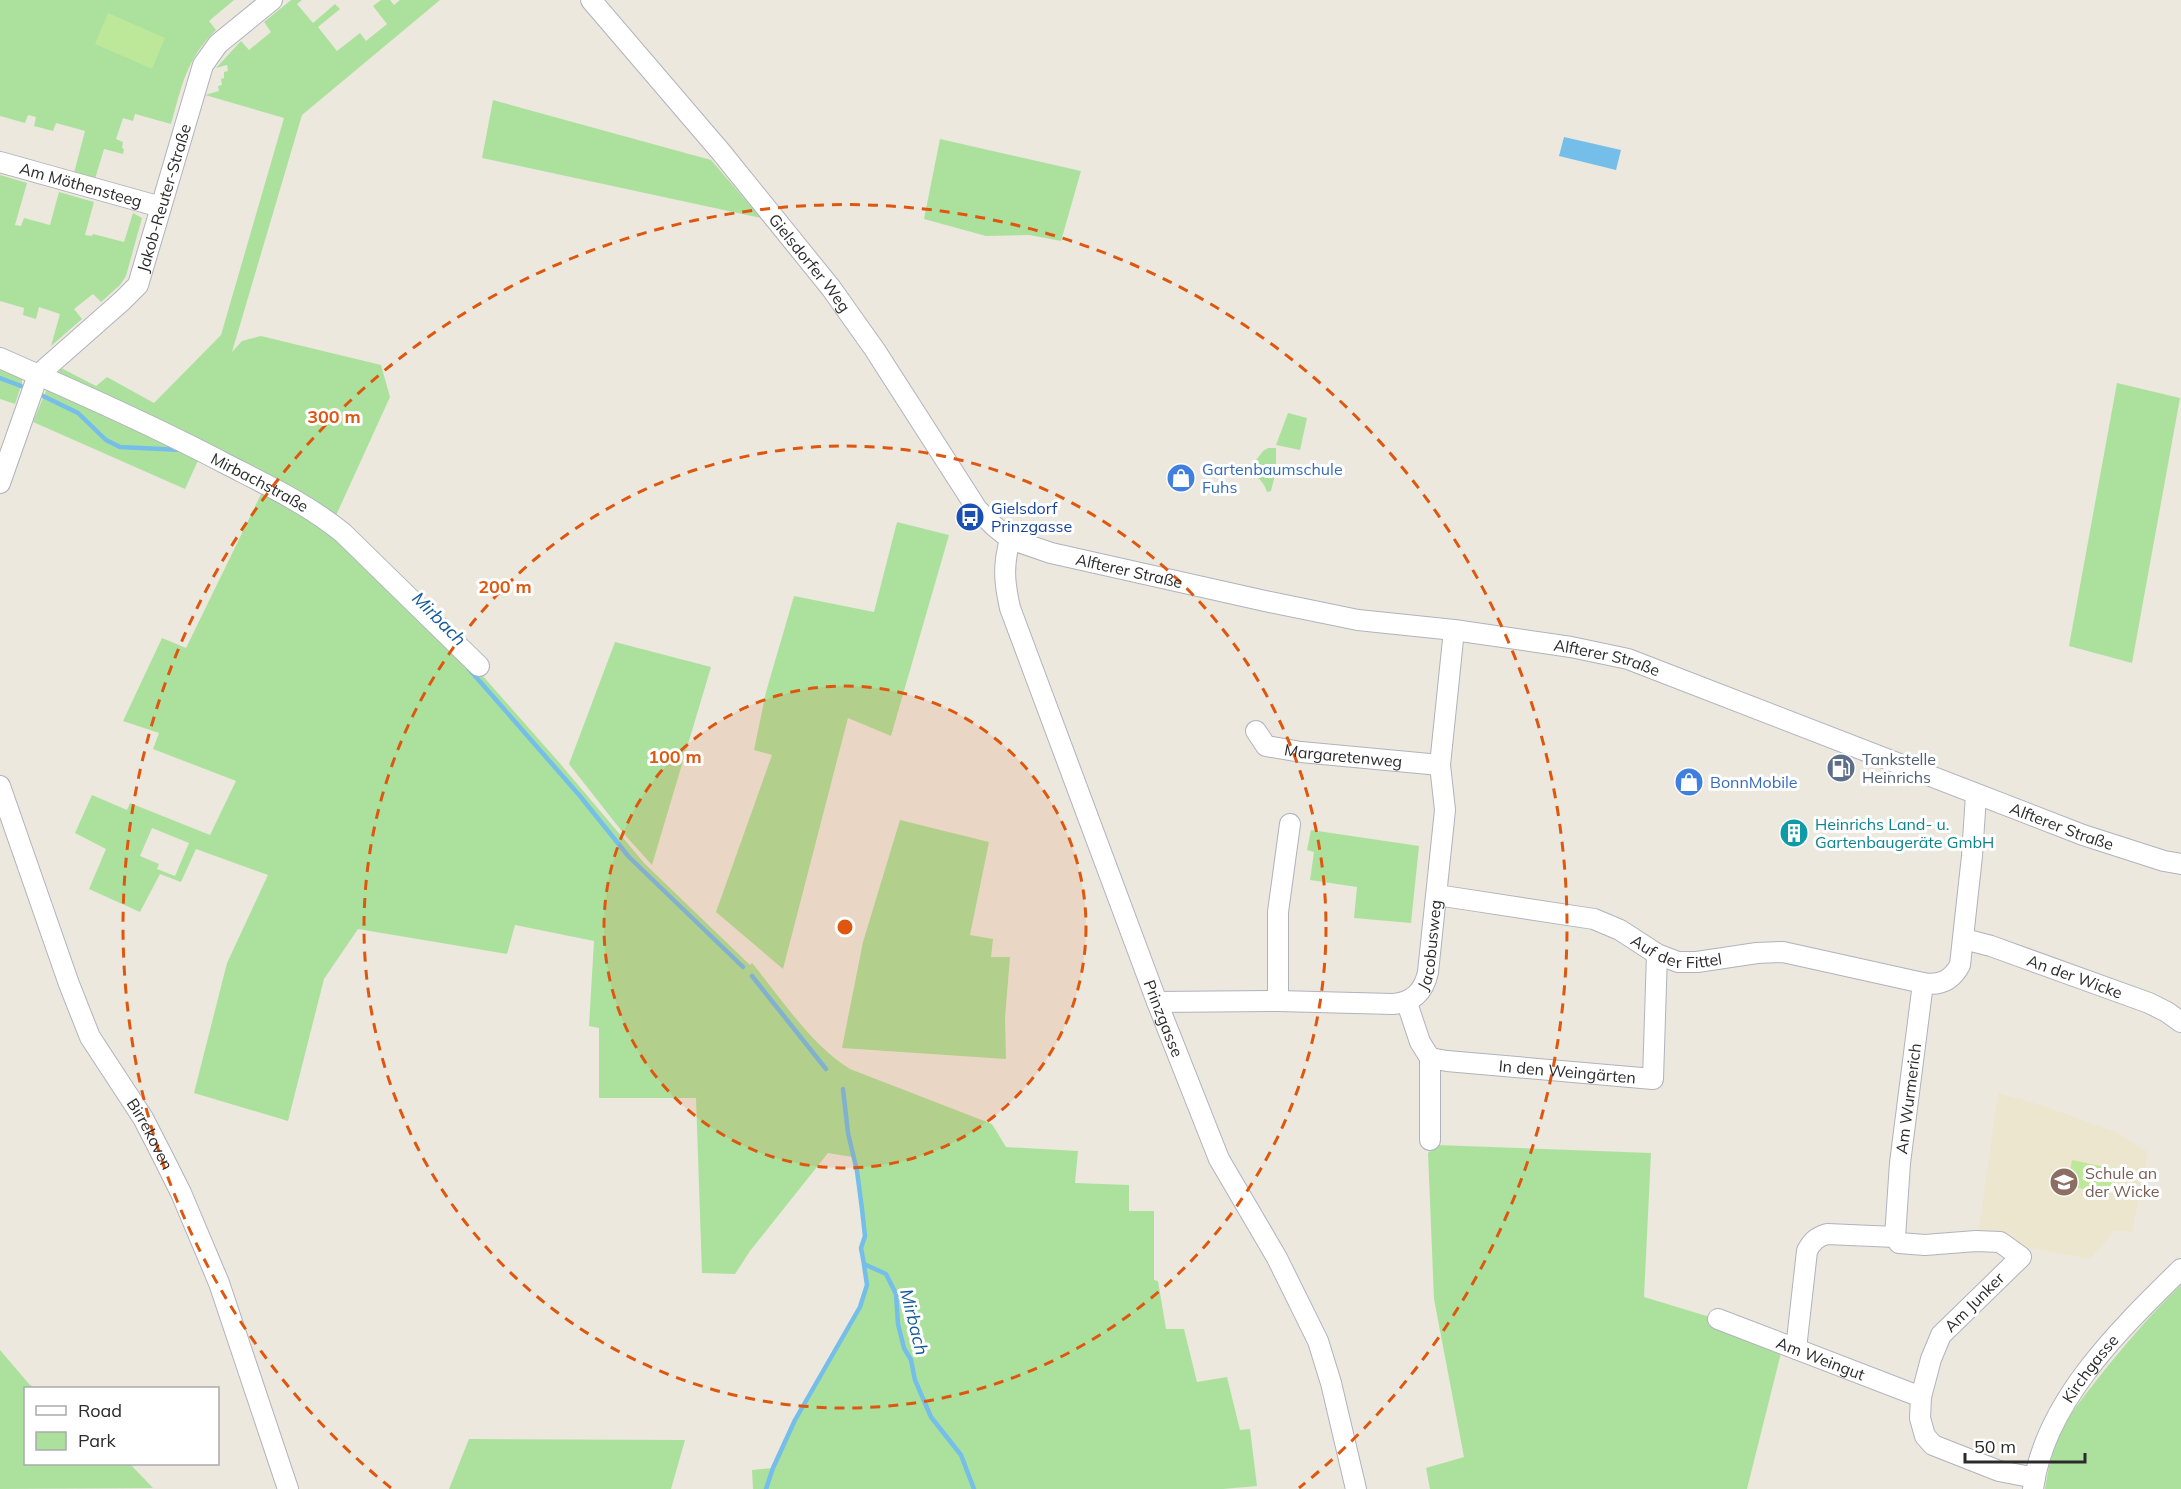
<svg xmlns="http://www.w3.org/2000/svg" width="2181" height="1489" font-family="Mulish,sans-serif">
  <rect width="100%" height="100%" fill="#ece8de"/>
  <!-- education -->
  <polygon fill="#ede6ce" points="1998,1093 2041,1105 2116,1132 2148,1152 2132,1232 2115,1231 2090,1259 2029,1248 2020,1244 1978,1235"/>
  <!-- green -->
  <g fill="#ace19d" fill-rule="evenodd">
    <path d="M0 0H234L209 21 216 30C186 59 182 86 171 124L135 114 133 121 123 118 116 139 123 142 122 148 124 149 123 154 104 149 95 179 74 173 85 131 56 123 53 131 34 126 36 117 28 115 25 123 0 116Z"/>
    <polygon points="291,0 302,0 297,4 313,23 335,4 340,9 318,27 337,51 360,33 366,41 387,24 373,6 381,0 390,0 394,5 400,0 440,0 302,115 232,352 242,341 261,336 381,365 390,397 333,522 60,375 59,371 61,368 96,386 107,377 154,403 221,335 284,118 205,95 219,91 218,86 222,85 221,79 224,78 224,72 228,71 227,65 216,68 241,41 249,50 271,32 264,22"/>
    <polygon points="493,100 711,160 761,218 482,158"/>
    <polygon points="940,139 1081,171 1061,241 1029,235 986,236 924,219"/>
    <polygon points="0,175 27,183 15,225 21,226 24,218 50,225 59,192 94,202 85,235 92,236 93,234 124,242 133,213 142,218 126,276 120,285 101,302 93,294 74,309 82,319 51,346 60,314 39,307 36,319 23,315 24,308 0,301"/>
    <polygon points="0,364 22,377 22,383 15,404 0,399"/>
    <polygon points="2117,383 2180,398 2132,663 2069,646"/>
    <polygon points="48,386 201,454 185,489 33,422"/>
    <polygon points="1288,413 1307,418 1300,450 1276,445"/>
    <path d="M1268 448H1276V471L1271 491 1267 492C1264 482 1257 475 1247 472L1263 451Z"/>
    <path d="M264 488 328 525 474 666 557 760 645 864 750 965 752 963C780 997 812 1046 850 1069L992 1124 1006 1147 1078 1151 1075 1183 1129 1185V1211H1154V1280L1158 1281 1166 1329H1184L1197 1382 1227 1377 1240 1430 1250 1429 1257 1486 1223 1489H753L752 1470 773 1468 795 1420 832 1359 865 1295 867 1285 861 1248 865 1236 857 1171 852 1157 828 1153 750 1251 735 1274 702 1273 696 1098H599V1028L589 1026 594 941 515 925 507 954 358 929 324 979 288 1121 194 1093 227 963 268 875 196 849 181 882 160 874 140 912 89 889 106 849 75 833 92 795 127 810 130 803 210 835 236 781 153 749 159 733 123 721 162 638 186 648ZM152 828 189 843 175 876 157 869 159 864 140 856Z"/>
    <polygon points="897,522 949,535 891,736 848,718 783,969 716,912 772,755 754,750 766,692 794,596 874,612"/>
    <polygon points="615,642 711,667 652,865 624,834 569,764"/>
    <polygon points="900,820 989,842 970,935 993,939 991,957 1010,957 1005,1018 1006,1059 842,1048 863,942"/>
    <polygon points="1311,830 1419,846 1411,923 1354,918 1357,887 1310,880 1314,852 1307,850"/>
    <polygon points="1437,1145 1651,1153 1644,1297 1710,1317 1708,1324 1781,1353 1747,1489 1430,1489 1426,1468 1464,1457 1434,1299 1428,1153"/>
    <path d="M2181 1285V1489H2045C2048 1469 2052 1450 2061 1431 2069 1415 2081 1400 2092 1386 2120 1350 2149 1316 2181 1285Z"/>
    <polygon points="0,1350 29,1384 35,1388 26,1388 26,1464 130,1464 153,1488 0,1489"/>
    <polygon points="469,1439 685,1440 671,1489 449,1489"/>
  </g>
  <!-- pitch -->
  <g fill="#bde799">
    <polygon points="108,13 165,38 152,69 95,44"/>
    <polygon points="2072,1160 2115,1169 2110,1194 2067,1186"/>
  </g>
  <!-- water -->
  <polygon fill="#75beea" points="1564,137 1621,150 1616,170 1559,156"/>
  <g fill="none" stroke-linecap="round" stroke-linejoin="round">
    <!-- stream -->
    <g stroke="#75beea" stroke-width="4.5">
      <polyline points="0,378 21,386"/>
      <polyline points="43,396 78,413 106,440 120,447 182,450"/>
      <polyline points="469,669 580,796 629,857 743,967"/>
      <polyline points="752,976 826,1069"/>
      <polyline points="843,1089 848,1133 857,1171 862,1209 865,1236 861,1248 864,1264 886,1274 896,1294 898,1324 904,1348 911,1360 915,1380 931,1417 961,1455 974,1489"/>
      <polyline points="766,1489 773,1468 795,1420 860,1307 867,1285 864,1265"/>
    </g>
    <!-- minor casing -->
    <g stroke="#b1b2be" stroke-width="22">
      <g id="minor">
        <path id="s1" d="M591 0 721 152 831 288 875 350 977 509 994 526 1010 539 1051 553 1265 601 1358 620 1454 630 1571 647 1628 659 2083 835 2164 861 2181 864"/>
        <path id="s2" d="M0 162 161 207"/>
        <path id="s3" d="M0 358C77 392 154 426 228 465 267 485 309 505 343 533L479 666"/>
        <path id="s4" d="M0 483 38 375 122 301 138 285 203 65 218 44 272 0"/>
        <path id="s5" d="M1010 539C1003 566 1004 581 1010 608L1157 1002 1219 1159 1277 1258 1318 1341 1331 1383 1356 1489"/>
        <path id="s6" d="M1256 731 1266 746 1301 752 1440 765"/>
        <path id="s7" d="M0 786 69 984 90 1037 143 1118 162 1155 181 1193 219 1283 288 1489"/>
        <path id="s8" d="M1437 895 1594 919 1620 930 1657 954 1678 962H1697L1757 953 1783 952 1923 983"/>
        <path id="s9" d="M1964 939 1991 946 2149 1003 2167 1012 2181 1022"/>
        <polyline points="1278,1001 1278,912 1290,824"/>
        <path id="s10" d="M1157 1002 1278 1001 1393 1004C1412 1003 1424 992 1428 972L1445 810 1440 765 1454 630"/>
        <polyline points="1407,1003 1420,1042 1430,1058 1430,1140"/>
        <path id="s11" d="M1430 1058 1447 1061 1653 1079 1657 954"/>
        <polyline points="1895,1237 1899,1243 1925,1245 1976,1241 2000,1242 2021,1257 1941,1335 1931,1359 1921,1397 1920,1418 1925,1436 1933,1445 1999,1471 2035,1478"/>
        <path id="s12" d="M1718 1319 1921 1397"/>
        <path id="s13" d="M1796 1349 1807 1251C1812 1241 1817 1237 1827 1234L1895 1237 1900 1163 1923 983C1940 986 1952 980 1960 965L1972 856 1976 795"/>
        <path id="s14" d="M2033 1489C2044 1402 2121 1328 2181 1269"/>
      </g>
    </g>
    <!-- minor -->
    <use href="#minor" stroke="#fff" stroke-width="20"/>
  </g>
  <!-- distance rings -->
  <circle cx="845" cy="927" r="241" fill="#df570e" fill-opacity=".12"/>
  <g fill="none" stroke="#df570e" stroke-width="3" stroke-dasharray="10 8">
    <circle cx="845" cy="927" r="241"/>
    <circle cx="845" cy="927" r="481"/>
    <path d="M391 1488A722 722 0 1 1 1299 1488"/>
  </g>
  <!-- icons -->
  <defs>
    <g id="shop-disc" transform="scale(1.5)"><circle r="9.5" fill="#3f7fe0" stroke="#fff"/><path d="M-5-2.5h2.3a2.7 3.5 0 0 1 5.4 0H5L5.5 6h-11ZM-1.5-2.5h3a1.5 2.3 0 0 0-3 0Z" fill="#fff"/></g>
    <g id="bus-disc" transform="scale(1.5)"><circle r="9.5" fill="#1a4fb4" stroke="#fff"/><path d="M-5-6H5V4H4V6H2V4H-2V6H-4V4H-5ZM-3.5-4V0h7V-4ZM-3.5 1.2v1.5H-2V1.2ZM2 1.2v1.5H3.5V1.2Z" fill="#fff"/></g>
    <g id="fuel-disc" transform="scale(1.5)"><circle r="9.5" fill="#5c6f8a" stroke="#fff"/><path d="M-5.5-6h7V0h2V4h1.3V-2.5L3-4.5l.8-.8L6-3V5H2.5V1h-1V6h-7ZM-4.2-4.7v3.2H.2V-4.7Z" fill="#fff"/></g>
    <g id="building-disc" transform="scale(1.5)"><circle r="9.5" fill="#0f9aa8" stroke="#fff"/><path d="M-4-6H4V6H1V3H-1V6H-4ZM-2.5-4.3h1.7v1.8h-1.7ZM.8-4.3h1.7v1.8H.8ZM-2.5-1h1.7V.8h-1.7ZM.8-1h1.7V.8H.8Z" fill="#fff"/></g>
    <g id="school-disc" transform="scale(1.5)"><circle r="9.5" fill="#8d6e63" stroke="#fff"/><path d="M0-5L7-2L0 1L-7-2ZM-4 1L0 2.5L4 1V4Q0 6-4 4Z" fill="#fff"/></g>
  </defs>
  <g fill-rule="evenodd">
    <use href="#shop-disc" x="1181" y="478"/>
    <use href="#bus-disc" x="970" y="517"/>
    <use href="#fuel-disc" x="1841" y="768"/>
    <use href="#shop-disc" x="1689" y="782"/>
    <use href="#building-disc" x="1794" y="833"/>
    <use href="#school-disc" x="2064" y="1182"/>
  </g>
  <g text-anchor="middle" stroke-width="6" stroke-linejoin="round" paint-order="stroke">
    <!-- street labels -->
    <g font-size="16" fill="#2b2b2b" stroke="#fff">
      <text dy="6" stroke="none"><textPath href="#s2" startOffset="84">Am Möthensteeg</textPath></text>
      <text dy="6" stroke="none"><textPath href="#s4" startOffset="340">Jakob-Reuter-Straße</textPath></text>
      <text dy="6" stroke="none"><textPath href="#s1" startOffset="342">Gielsdorfer Weg</textPath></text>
      <text dy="6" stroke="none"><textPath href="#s3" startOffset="288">Mirbachstraße</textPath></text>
      <text dy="6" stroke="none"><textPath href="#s1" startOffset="808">Alfterer Straße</textPath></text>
      <text dy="6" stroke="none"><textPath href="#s1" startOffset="1294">Alfterer Straße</textPath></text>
      <text dy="6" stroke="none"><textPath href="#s6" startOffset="96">Margaretenweg</textPath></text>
      <text dy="6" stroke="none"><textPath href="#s1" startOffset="1780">Alfterer Straße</textPath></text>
      <text dy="6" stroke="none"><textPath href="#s10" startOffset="315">Jacobusweg</textPath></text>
      <text dy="6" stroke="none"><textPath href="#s8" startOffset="250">Auf der Fittel</textPath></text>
      <text dy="6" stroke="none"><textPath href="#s9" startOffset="117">An der Wicke</textPath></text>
      <text dy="6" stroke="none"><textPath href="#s5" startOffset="508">Prinzgasse</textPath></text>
      <text dy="6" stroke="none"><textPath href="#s11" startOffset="138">In den Weingärten</textPath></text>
      <text dy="6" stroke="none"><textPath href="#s13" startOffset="333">Am Wurmerich</textPath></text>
      <text dy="6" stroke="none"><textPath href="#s7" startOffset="381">Birrekoven</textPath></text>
      <text transform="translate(1974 1302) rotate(-45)" y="6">Am Junker</text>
      <text dy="6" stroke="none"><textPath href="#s12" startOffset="110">Am Weingut</textPath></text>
      <text dy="6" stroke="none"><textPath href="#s14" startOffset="135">Kirchgasse</textPath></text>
    </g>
    <!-- shop labels -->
    <g font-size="16" fill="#366cbe" stroke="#fff" text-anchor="start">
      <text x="1202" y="475">Gartenbaumschule<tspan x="1202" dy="18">Fuhs</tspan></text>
      <text x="1710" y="788">BonnMobile</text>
    </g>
    <!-- transit labels -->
    <g font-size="16" fill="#164399" stroke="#fff" text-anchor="start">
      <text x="991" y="514">Gielsdorf<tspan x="991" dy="18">Prinzgasse</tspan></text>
    </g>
    <!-- service labels -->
    <g font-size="16" fill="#4e5e75" stroke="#fff" text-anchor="start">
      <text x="1862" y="765">Tankstelle<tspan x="1862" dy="18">Heinrichs</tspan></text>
    </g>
    <!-- culture labels -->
    <g font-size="16" fill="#0d838f" stroke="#fff" text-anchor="start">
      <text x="1815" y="830">Heinrichs Land- u.<tspan x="1815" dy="18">Gartenbaugeräte GmbH</tspan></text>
    </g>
    <!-- education labels -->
    <g font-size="16" fill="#785e54" stroke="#fff" text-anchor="start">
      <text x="2085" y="1179">Schule an<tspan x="2085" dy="18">der Wicke</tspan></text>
    </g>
    <!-- water labels -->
    <g font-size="18" font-style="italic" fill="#135b97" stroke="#fff">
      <text transform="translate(439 619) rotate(45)" y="6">Mirbach</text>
      <text transform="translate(914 1322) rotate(76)" y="6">Mirbach</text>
    </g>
  </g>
  <circle cx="845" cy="927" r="9" fill="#df570e" stroke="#fff" stroke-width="3"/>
  <g font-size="18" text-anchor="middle" font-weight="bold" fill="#df570e" stroke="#fff" stroke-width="6" stroke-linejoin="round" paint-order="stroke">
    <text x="334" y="423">300 m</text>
    <text x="505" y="593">200 m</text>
    <text x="675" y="763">100 m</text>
  </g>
  <!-- legend -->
  <rect x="24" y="1387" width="195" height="78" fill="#ffffff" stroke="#aaaaaa" stroke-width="1.5"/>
  <rect x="36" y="1406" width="30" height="9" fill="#ffffff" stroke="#aaaaaa" stroke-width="1.5"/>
  <text x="78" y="1417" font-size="18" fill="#2b2b2b">Road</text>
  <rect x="36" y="1432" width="30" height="18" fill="#ace19d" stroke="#aaaaaa" stroke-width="1.5"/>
  <text x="78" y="1447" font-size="18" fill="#2b2b2b">Park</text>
  <!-- scale -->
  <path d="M1965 1453v9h120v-9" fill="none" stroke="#2b2b2b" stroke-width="3"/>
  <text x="1974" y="1453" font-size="18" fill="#2b2b2b" stroke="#ffffff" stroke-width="4.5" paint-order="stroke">50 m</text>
</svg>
